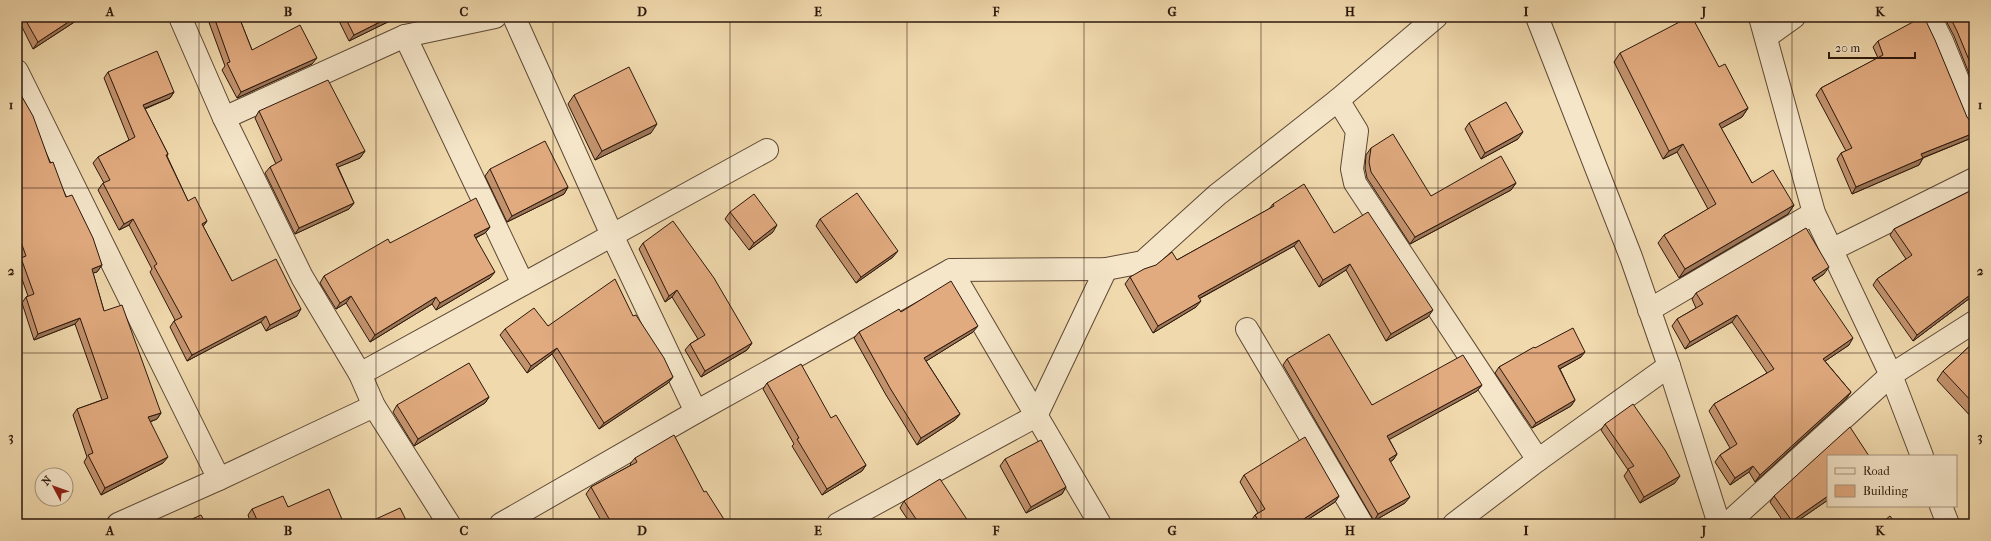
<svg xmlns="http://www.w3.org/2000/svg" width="1991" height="541" font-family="'IM FELL French Canon',serif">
  <rect width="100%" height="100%" fill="#f0d9ad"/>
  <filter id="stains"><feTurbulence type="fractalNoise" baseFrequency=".005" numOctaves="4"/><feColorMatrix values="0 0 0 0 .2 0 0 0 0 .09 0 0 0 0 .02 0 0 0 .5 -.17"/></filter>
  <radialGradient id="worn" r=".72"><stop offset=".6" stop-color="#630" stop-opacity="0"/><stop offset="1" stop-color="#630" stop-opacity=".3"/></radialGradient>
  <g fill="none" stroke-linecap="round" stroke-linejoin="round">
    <!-- minor casing -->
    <g stroke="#5d4834" stroke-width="24">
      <g id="minor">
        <polyline points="180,17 224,118 302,277 360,374 374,406 449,524"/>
        <polyline points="514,17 612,235 696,412"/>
        <polyline points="1537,17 1631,257 1669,366 1719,524"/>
        <polyline points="1760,17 1814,213 1891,375 1922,456"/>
        <polyline points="1930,17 1942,41 1974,119"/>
        <polyline points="405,36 523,284"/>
        <polyline points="1766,37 1794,17"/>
        <polyline points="17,71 219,479"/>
        <polyline points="1338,100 1357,131 1352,169 1355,183 1538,460"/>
        <polyline points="224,118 405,36 495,17"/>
        <polyline points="1831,250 1974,179"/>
        <polyline points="951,270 1100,524"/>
        <polyline points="1649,310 1814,213"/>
        <polyline points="1247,329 1362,524"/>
        <polyline points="360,374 767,150"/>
        <polyline points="1941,506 1948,524"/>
        <polyline points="118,524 219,479 374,406"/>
        <polyline points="501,524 696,412 951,270 1106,269 1143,262 1217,195 1338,100 1436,17"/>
        <polyline points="838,524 1036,416 1106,269"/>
        <polyline points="1454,524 1538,460 1669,366"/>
        <polyline points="1727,524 1891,375 1974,322"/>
      </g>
    </g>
    <!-- minor -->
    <use href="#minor" stroke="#f5e6ca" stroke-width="22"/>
  </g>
  <!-- wall -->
  <g fill="#c2926d" stroke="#2c180c">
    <polygon points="17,17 82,17 33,49"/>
    <polygon points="207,17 239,17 252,50 312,64 237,98 222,70 225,66"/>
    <polygon points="337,17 398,17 349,41"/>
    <polygon points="1944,17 1974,17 1974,86 1954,36"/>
    <polygon points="1878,41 1967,117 1971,122 1974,124 1974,137 1923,158 1919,165 1852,194 1837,159 1841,153 1846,151 1816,95 1821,88 1878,58 1873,47"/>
    <polygon points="1620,53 1719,67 1748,108 1742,117 1721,128 1752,183 1794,205 1788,214 1679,278 1658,243 1664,235 1708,209 1677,152 1663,159 1614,62"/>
    <polygon points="108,72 174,92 170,98 145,109 168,154 167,156 188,201 207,221 203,226 232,281 297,316 266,331 261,322 187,361 170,327 174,321 175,320 150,272 152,269 129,225 119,230 98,190 103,183 104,183 93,163 98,157 129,140 104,78"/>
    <polygon points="17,88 66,197 102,265 97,272 93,273 104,311 161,413 157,419 150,422 163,463 101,495 84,462 87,457 73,415 77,409 102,400 75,324 34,340 22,303 26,297 28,296 17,265 17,264 20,259 17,250"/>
    <polygon points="574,95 651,133 595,160 568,104"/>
    <polygon points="259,111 365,151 360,158 338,167 354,203 349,209 295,234 265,173 270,167 276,164 255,118"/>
    <polygon points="1469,123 1518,139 1481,159 1465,129"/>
    <polygon points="1371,148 1431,196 1516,183 1511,190 1410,244 1367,178 1365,168 1366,155"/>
    <polygon points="490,169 568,187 564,194 507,222 485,176"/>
    <polygon points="1974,189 1974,295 1913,341 1873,285 1877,279 1906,259 1890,235 1894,229"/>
    <polygon points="1273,204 1334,233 1428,317 1386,341 1346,270 1319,287 1294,246 1199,299 1196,307 1153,333 1125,284 1130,277 1177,260 1269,209"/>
    <polygon points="730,212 773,232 749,250 725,219"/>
    <polygon points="820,219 893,257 856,283 816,226"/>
    <polygon points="490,227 485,233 476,238 490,278 436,310 432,304 370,342 346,303 336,309 320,283 324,276 390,243"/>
    <polygon points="643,243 752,343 747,350 701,377 685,350 690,344 698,339 672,297 665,302 639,249"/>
    <polygon points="1824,274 1814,281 1849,345 1825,361 1851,392 1846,399 1755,482 1749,472 1730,485 1715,462 1720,455 1730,448 1709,411 1714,404 1767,373 1732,322 1685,349 1672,326 1677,319 1696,308 1692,299 1696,293"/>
    <polygon points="901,312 973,332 926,361 960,414 955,420 917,445 886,395 854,338 859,332"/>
    <polygon points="633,316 673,377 668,383 599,429 552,354 527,373 500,335 505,329 548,326"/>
    <polygon points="1974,342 1974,420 1937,380 1943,371"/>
    <polygon points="1535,348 1581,357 1560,369 1575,400 1571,406 1532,428 1495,373 1499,367"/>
    <polygon points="1287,359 1372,405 1482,385 1477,391 1389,439 1397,454 1393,460 1390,462 1405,503 1374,521 1283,365"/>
    <polygon points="767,383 831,418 866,465 862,471 822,495 792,446 794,444 763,389"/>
    <polygon points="489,397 485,403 414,446 393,412 397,405"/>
    <polygon points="1605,424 1675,483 1640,503 1624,476 1628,470 1601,430"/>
    <polygon points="635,458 704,492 727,524 603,524 586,494 591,487 631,465 630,464"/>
    <polygon points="1005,459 1066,487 1062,494 1026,513 1000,466"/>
    <polygon points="1244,475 1339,496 1335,502 1301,524 1252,524 1250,522 1255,515 1258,513 1240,482"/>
    <polygon points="1774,496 1828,500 1793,524 1785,524 1770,502"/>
    <polygon points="904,501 970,524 910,523 900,508"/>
    <polygon points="288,507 344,524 251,524 248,515 252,509"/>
  </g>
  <!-- shaded-wall -->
  <g fill="#9e7759" stroke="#2c180c">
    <polygon points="76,17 82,17 33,49 38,42"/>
    <polygon points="390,17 398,17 349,41 354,35"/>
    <polygon points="424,17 434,17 422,20"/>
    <polygon points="25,19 21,25 17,27 17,22"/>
    <polygon points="317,58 312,64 237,98 241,92"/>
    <polygon points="174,92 170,98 138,111 143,105"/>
    <polygon points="1748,108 1742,117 1713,133 1719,124"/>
    <polygon points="657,124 651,133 595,160 602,151"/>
    <polygon points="1523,132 1518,139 1481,159 1485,153"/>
    <polygon points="1974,133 1974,137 1917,160 1921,154"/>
    <polygon points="1683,144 1677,152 1663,159 1669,151"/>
    <polygon points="365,151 360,158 331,170 336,164"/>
    <polygon points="1923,158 1919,165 1852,194 1856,187"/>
    <polygon points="1516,183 1511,190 1410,244 1415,237"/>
    <polygon points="568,187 564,194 507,222 512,216"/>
    <polygon points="354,203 349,209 295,234 299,228"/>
    <polygon points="1794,205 1788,214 1679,278 1685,269"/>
    <polygon points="133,219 129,225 119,230 124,224"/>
    <polygon points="207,221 202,228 202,224"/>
    <polygon points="777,225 773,232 749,250 754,243"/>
    <polygon points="490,227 485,233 469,241 474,235"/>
    <polygon points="1299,240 1294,246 1193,302 1198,296"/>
    <polygon points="898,251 893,257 856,283 861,277"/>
    <polygon points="1350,264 1346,270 1319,287 1323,280"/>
    <polygon points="102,265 97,272 87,275 92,269"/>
    <polygon points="1829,267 1824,274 1807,285 1812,278"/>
    <polygon points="495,272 490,278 436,310 440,303"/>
    <polygon points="677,290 672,297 665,302 669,296"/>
    <polygon points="1974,292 1974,295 1913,341 1917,335"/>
    <polygon points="351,296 346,303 336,309 340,303"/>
    <polygon points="436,297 432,304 370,342 375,335"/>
    <polygon points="1201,301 1196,307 1153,333 1158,326"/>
    <polygon points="301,309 297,316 266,331 270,325"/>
    <polygon points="1433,310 1428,317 1386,341 1391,334"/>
    <polygon points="1737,315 1732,322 1685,349 1690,342"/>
    <polygon points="266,316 261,322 187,361 192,355"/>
    <polygon points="80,318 75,324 34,340 38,334"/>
    <polygon points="978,326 973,332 920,365 924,358"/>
    <polygon points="1853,338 1849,345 1818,366 1823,359"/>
    <polygon points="752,343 747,350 701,377 705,371"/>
    <polygon points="557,348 552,354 527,373 531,366"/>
    <polygon points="1585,352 1581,357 1554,372 1558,366"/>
    <polygon points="673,377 668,383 599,429 604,423"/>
    <polygon points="1482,385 1477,391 1383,443 1387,436"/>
    <polygon points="1851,392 1846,399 1755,482 1760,475"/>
    <polygon points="489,397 485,403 414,446 418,439"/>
    <polygon points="1575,400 1571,406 1532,428 1536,423"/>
    <polygon points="161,413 157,419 144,424 148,417"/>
    <polygon points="960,414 955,420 917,445 921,438"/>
    <polygon points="1397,454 1393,460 1384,465 1389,459"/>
    <polygon points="168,457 163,463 101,495 105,488"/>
    <polygon points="866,465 862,471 822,495 827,489"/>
    <polygon points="1753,466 1749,472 1730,485 1735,478"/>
    <polygon points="1680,476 1675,483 1640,503 1644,497"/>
    <polygon points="1066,487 1062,494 1026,513 1031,507"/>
    <polygon points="1339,496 1335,502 1301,524 1296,524"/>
    <polygon points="1828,496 1828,500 1793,524 1791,524 1792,521"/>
    <polygon points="1410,497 1405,503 1374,521 1378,514"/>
  </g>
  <!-- building -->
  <g fill="#e1aa7f" stroke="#2c180c">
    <polygon points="17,17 76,17 38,42 25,19 17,22"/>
    <polygon points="214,17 239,17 252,50 300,25 317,58 241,92 227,63 230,62"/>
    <polygon points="345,17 390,17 354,35"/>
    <polygon points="1689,17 1692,17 1719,67 1725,64 1748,108 1719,124 1752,183 1773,170 1794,205 1685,269 1664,235 1716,204 1683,144 1669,151 1620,53"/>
    <polygon points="1922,17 1924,17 1935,40 1967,117 1971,122 1974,124 1974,133 1921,154 1923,158 1856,187 1841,153 1852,148 1821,88 1883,55 1878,41"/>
    <polygon points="1950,17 1974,17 1974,72 1957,31"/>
    <polygon points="157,51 174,92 143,105 168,154 166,155 188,201 195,197 207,221 202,224 232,281 276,259 301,309 270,325 266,316 192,355 174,321 182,317 154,266 157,264 133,219 124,224 103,183 110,180 98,157 135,137 108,72"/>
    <polygon points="629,67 657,124 602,151 574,95"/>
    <polygon points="328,80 365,151 336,164 354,203 299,228 270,167 282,160 259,111"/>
    <polygon points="17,88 33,116 50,163 53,162 66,197 72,195 93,238 102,265 92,269 104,311 122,305 161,413 148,417 168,457 105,488 88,455 93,453 77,409 108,398 80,318 38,334 26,297 34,294 21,258 26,256 17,231"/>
    <polygon points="1506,102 1523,132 1485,153 1469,123"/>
    <polygon points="1393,134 1431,196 1501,156 1516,183 1415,237 1371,172 1369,162 1371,148"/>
    <polygon points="545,141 568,187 512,216 490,169"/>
    <polygon points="1304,184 1334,233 1368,212 1433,310 1391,334 1350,264 1323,280 1299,240 1198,296 1201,301 1158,326 1130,277 1144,269 1156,265 1172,252 1177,260 1274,206 1273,204"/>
    <polygon points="1974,189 1974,292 1917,335 1877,279 1912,255 1894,229"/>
    <polygon points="857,193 898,251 861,277 820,219"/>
    <polygon points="754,194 777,225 754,243 730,212"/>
    <polygon points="476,198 490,227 474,235 495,272 440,303 436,297 375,335 351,296 340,303 324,276 388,239 390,243"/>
    <polygon points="673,221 714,278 752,343 705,371 690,344 705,335 677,290 669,296 643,243"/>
    <polygon points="1806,228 1829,267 1812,278 1853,338 1823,359 1851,392 1760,475 1753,466 1735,478 1720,455 1737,444 1714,404 1774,369 1737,315 1690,342 1677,319 1703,304 1696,293"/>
    <polygon points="615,279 633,316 636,315 664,358 673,377 604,423 557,348 531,366 505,329 534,308 548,326"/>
    <polygon points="951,281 978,326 924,358 960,414 921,438 890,388 859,332 899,309 901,312"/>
    <polygon points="1573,328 1585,352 1558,366 1575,400 1536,423 1499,367 1534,347 1535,348"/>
    <polygon points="1329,334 1372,405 1463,355 1482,385 1387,436 1397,454 1389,459 1410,497 1378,514 1287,359"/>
    <polygon points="1974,342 1974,404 1943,371"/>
    <polygon points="469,363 489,397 418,439 397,405"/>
    <polygon points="801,364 831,418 836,415 866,465 827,489 797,439 799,438 767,383"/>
    <polygon points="1633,404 1665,450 1680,476 1644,497 1628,469 1634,466 1605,424"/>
    <polygon points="1850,427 1869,456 1828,456 1828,496 1792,521 1774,496"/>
    <polygon points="674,435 704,492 706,491 727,524 612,524 591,487 637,462 635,458"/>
    <polygon points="1305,437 1339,496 1296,524 1260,524 1255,515 1265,509 1244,475"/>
    <polygon points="1041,440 1066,487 1031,507 1005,459"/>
    <polygon points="940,479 970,524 909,524 916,519 904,501"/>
    <polygon points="329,489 344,524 259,524 252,509 283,496 288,507"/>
    <polygon points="400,508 408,524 365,524"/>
    <polygon points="201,515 206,524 181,524"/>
    <polygon points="1890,516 1896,524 1880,524"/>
    <polygon points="1813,520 1816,524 1807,524"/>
  </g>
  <!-- grid -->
  <path fill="none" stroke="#2c180c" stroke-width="1" stroke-opacity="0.55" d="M199 17V524M376 17V524M553 17V524M730 17V524M907 17V524M1084 17V524M1261 17V524M1438 17V524M1615 17V524M1792 17V524M17 188H1974M17 353H1974"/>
  <!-- margin -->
  <rect width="1991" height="541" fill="none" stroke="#f0d9ad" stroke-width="44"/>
  <!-- legend -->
  <rect x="1827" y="455" width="130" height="52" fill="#f5e6ca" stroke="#a5947e"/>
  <rect x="1835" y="468" width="20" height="6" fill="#f5e6ca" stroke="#a5947e"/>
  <text x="1863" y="475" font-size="12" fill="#2c180c">Road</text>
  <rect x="1835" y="485" width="20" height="12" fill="#e1aa7f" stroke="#a5947e"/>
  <text x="1863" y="495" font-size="12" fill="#2c180c">Building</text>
  <!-- north arrow -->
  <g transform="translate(54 487) rotate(311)"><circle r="19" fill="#f5e6ca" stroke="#a5947e"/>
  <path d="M0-3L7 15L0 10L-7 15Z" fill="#8f2418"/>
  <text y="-6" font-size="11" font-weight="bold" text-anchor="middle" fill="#2c180c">N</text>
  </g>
  <!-- scale -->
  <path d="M1829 52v6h86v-6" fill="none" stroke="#2c180c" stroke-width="2"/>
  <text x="1835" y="52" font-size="12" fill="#2c180c" stroke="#f5e6ca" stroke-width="3" paint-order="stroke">20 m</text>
  <rect x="22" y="22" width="1947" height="497" fill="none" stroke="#2c180c" stroke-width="1.5"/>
  <g font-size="13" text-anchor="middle" font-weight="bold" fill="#2c180c">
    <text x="110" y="16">A</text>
    <text x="288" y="16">B</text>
    <text x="464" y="16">C</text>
    <text x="642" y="16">D</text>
    <text x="818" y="16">E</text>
    <text x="996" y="16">F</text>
    <text x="1172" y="16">G</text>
    <text x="1350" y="16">H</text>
    <text x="1526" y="16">I</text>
    <text x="1704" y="16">J</text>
    <text x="1880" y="16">K</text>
    <text x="11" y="109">1</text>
    <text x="1980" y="109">1</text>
    <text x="11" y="275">2</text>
    <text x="1980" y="275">2</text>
    <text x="11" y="441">3</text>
    <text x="1980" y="441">3</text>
    <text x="110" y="535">A</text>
    <text x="288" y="535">B</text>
    <text x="464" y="535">C</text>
    <text x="642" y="535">D</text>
    <text x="818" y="535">E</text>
    <text x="996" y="535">F</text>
    <text x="1172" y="535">G</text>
    <text x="1350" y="535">H</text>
    <text x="1526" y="535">I</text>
    <text x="1704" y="535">J</text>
    <text x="1880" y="535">K</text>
  </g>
  <rect width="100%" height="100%" filter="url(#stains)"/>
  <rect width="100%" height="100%" fill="url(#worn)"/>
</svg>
